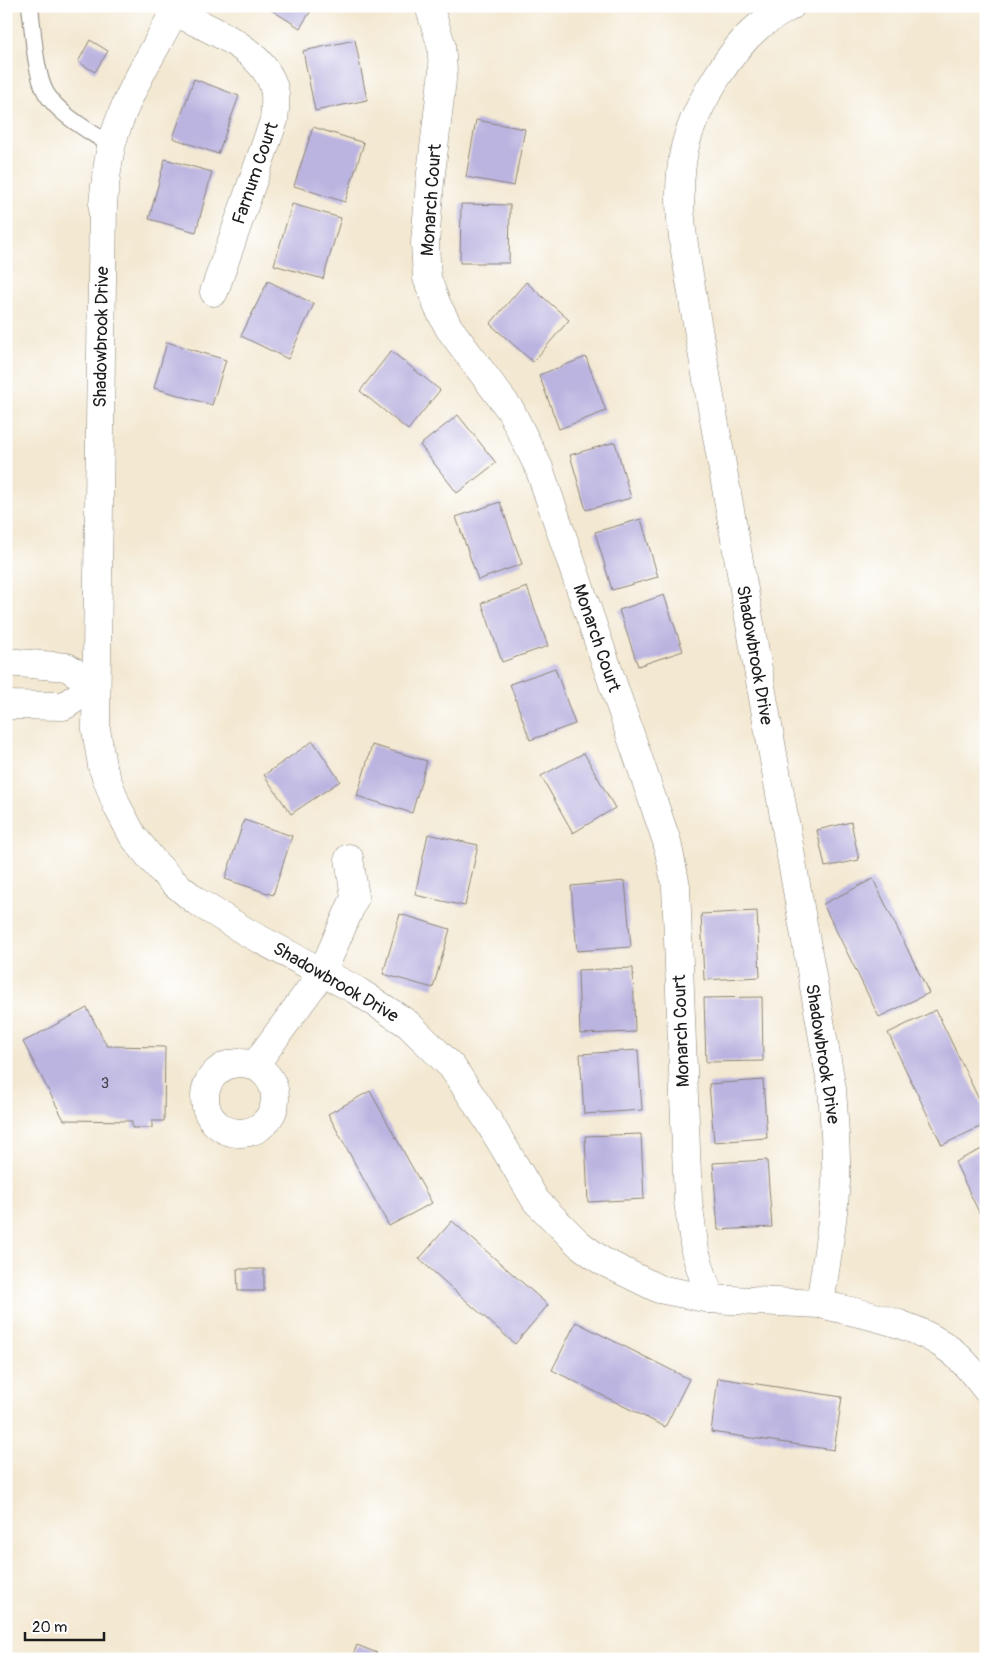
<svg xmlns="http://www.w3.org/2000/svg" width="992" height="1665" font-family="Pangolin,sans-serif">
  <rect width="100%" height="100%" fill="#fff"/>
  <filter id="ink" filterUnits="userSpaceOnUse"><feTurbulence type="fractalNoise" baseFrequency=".02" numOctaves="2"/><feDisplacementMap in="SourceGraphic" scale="10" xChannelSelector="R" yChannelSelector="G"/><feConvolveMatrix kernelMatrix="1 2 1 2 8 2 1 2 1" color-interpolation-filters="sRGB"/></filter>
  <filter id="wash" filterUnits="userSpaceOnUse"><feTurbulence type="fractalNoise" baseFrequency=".0096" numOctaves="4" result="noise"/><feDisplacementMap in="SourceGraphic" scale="20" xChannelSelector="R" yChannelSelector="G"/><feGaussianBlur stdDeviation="1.12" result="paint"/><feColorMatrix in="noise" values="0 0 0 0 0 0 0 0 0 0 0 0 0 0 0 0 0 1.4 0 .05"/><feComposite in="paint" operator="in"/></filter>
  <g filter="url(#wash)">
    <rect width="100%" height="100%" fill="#f3e8d1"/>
    <g id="blocks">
      <!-- building -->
      <g fill="#bbb4e0">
        <polygon points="265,6 314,6 300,28"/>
        <polygon points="90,40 108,51 95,72 78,62"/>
        <polygon points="355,40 367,100 315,111 303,51"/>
        <polygon points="194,79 239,96 218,154 173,138"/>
        <polygon points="476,120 525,129 514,186 466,177"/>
        <polygon points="313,127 364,143 345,202 294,186"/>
        <polygon points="165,159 212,172 196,232 149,219"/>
        <polygon points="292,204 341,218 323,279 274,265"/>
        <polygon points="461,204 510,205 509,263 460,263"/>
        <polygon points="268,281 314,304 288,359 241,336"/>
        <polygon points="526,282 569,320 533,362 490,324"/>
        <polygon points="167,342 226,360 212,405 154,388"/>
        <polygon points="391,351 440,390 408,430 360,391"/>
        <polygon points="586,357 606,411 559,429 539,375"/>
        <polygon points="458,415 496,463 457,493 420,445"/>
        <polygon points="615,442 631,498 586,510 570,455"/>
        <polygon points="500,502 522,564 478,580 456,517"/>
        <polygon points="641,519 658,577 612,590 595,532"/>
        <polygon points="527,587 548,646 502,662 482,603"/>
        <polygon points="664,595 683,651 638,666 619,610"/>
        <polygon points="555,668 575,724 530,740 510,684"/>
        <polygon points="313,741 340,781 291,814 264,775"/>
        <polygon points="372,745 427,761 412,813 357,796"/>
        <polygon points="584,753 615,808 573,833 541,776"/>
        <polygon points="244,820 292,836 273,895 225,879"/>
        <polygon points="851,822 859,860 825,867 817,830"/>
        <polygon points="428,834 478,845 465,906 415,895"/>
        <polygon points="873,879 929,993 879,1017 823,904"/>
        <polygon points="625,881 631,947 577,951 571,886"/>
        <polygon points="757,911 760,977 704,980 701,914"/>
        <polygon points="400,914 450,929 433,988 383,974"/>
        <polygon points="633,968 635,1032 580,1034 578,970"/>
        <polygon points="762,997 763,1061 706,1062 704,998"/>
        <polygon points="87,1008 107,1046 165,1047 164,1121 152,1121 152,1128 132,1128 132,1121 64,1120 23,1042"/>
        <polygon points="936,1010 986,1114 986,1124 942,1145 888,1033"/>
        <polygon points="638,1050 642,1110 584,1114 580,1054"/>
        <polygon points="763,1080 767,1138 714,1142 709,1084"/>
        <polygon points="370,1091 432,1203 389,1226 328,1114"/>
        <polygon points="641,1134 644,1199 588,1202 585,1136"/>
        <polygon points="986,1147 986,1227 955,1162"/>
        <polygon points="767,1160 772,1227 718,1230 713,1163"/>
        <polygon points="452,1221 548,1305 515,1344 419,1259"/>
        <polygon points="237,1269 264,1269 264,1291 238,1291"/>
        <polygon points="576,1322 689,1379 665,1427 552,1370"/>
        <polygon points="718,1378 842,1397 834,1450 711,1432"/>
        <polygon points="357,1645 377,1653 375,1659 351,1659"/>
      </g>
    </g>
  </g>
  <g filter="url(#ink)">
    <use href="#blocks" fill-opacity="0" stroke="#888276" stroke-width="1"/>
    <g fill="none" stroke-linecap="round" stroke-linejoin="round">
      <!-- service casing -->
      <g stroke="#888276" stroke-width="18">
        <path id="service" d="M30 6C33 29 35 74 46 93 60 116 90 131 112 146"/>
      </g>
      <!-- minor casing -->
      <g stroke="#888276" stroke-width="29">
        <g id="minor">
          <path d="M179 6C170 18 163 32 156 46 138 77 120 112 111 147 107 166 105 185 103 204L96 729 102 766 117 806 133 836 153 861 173 882 196 901 248 933 356 990 408 1024 452 1067 487 1119 536 1201 579 1244 602 1261 659 1289 710 1299 820 1304C826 1264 833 1223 836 1182 837 1151 834 1120 832 1089L694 306C689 270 680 234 680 197 680 177 682 153 689 133 701 99 730 50 759 26 768 19 781 12 791 6"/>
          <polyline points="429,6 441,44 443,71 430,182 425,243 427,278 437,305 449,328 511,411 539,468 667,842 676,886 688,1201 695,1251 710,1299"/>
          <path d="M175 12C207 28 261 48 273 85 277 96 275 109 274 120L214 292"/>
          <polyline points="6,662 67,667 95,685 64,706 6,705"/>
          <circle cx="240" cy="1098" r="35"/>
          <polyline points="255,1065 322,973 355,897 349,858"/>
          <path d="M820 1304C865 1315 915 1322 953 1352 965 1362 976 1376 986 1389"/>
        </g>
      </g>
      <!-- service -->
      <use href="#service" stroke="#fff" stroke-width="16"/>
      <!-- minor -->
      <use href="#minor" stroke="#fff" stroke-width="28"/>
    </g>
  </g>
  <g text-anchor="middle" stroke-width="4.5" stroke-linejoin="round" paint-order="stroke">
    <!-- number labels -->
    <g font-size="15" fill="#44424d">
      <text x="105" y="1088">3</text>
    </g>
    <!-- street labels -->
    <g font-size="18" fill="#1c1c1c" stroke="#fff">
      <text transform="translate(255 173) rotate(-71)" y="6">Farnum Court</text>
      <text transform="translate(431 200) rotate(-86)" y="6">Monarch Court</text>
      <text transform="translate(101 337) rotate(-89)" y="6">Shadowbrook Drive</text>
      <text transform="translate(597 638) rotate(71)" y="6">Monarch Court</text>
      <text transform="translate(755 655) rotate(80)" y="6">Shadowbrook Drive</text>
      <text transform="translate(336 982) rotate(30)" y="6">Shadowbrook Drive</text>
      <text transform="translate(681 1031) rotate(-92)" y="6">Monarch Court</text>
      <text transform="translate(823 1054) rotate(81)" y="6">Shadowbrook Drive</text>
    </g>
  </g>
  <!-- margin -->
  <rect width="992" height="1665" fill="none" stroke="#fff" stroke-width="25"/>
  <!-- scale -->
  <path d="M25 1632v8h79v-8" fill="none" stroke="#1c1c1c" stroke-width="2.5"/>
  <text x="32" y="1632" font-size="15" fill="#1c1c1c" stroke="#ffffff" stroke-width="4" paint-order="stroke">20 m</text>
</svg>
